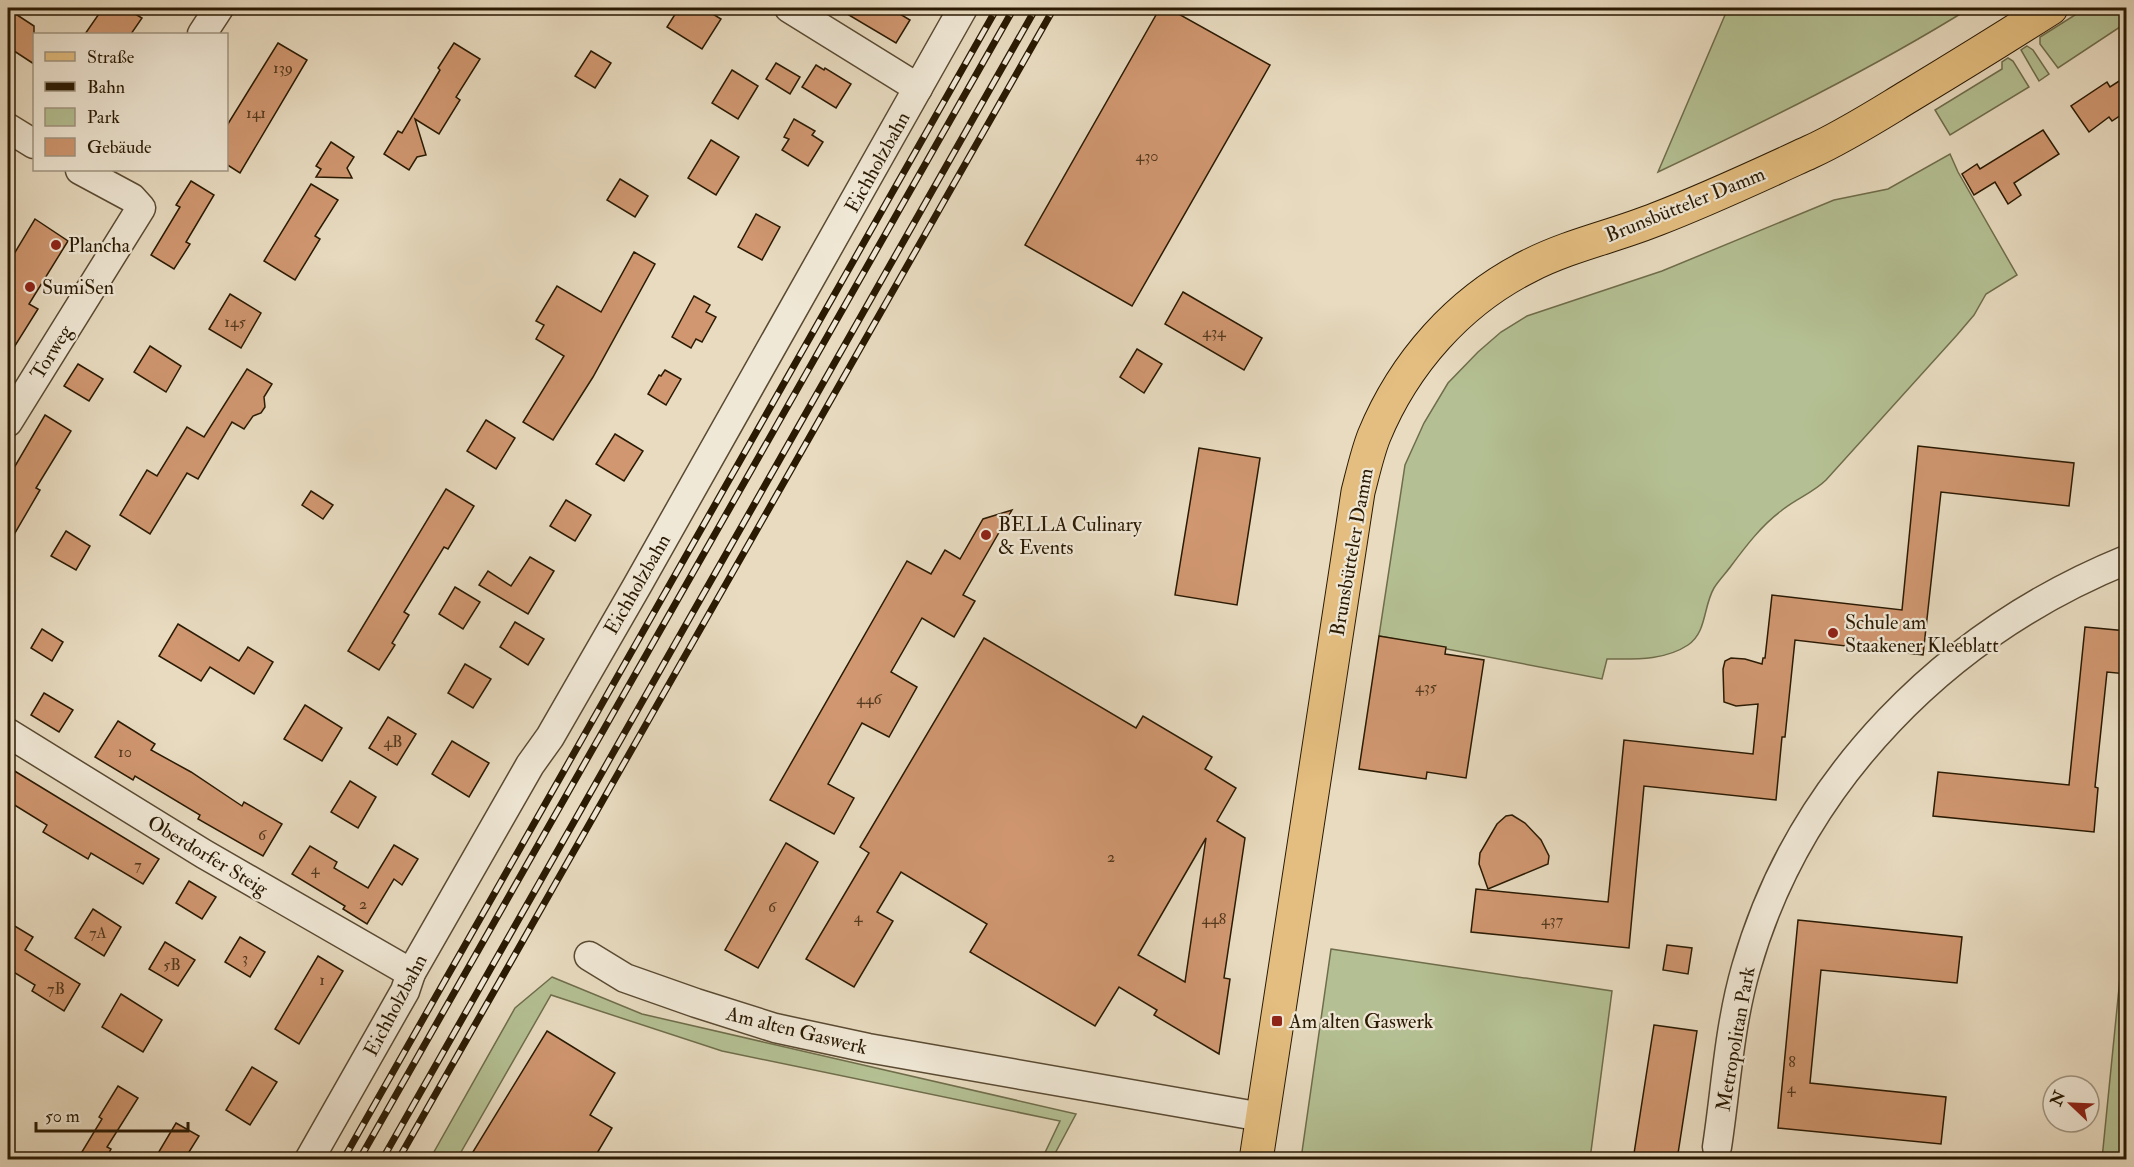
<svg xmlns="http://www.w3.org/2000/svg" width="2134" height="1167" font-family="'IM FELL Double Pica',serif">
  <rect width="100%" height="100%" fill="#e8dbc0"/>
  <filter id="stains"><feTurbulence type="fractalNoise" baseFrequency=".00333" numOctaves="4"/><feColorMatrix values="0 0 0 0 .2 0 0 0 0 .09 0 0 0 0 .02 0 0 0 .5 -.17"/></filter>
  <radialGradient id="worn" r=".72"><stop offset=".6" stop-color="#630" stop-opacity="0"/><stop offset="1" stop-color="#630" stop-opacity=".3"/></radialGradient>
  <!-- green -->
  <g fill="#b4c093" stroke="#6f6d4b" stroke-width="1.5">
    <path d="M1728 8H1970C1870 70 1764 122 1658 172Z"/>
    <polygon points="2086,8 2096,8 2098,10 2102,8 2126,8 2126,23 2058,68 2040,44 2040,37"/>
    <polygon points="2027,46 2033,50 2049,74 2039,81 2021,50"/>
    <polygon points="2008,58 2013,61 2029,87 1950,135 1935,110 2002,69 2002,62"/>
    <path d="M1950 154 1958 172 2017 275 1986 294 1974 315 1957 335 1826 480C1813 493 1795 499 1781 511 1761 526 1746 546 1731 566 1726 573 1719 580 1714 588 1703 607 1707 632 1688 645 1664 661 1634 659 1607 659L1602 679 1379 636 1405 465 1424 423 1448 383 1478 352 1501 332 1527 316 1662 271 1834 200 1888 189Z"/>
    <polygon points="2123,948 2126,949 2126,1159 2102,1159"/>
    <polygon points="1331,949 1612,991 1590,1159 1301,1159"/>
    <polygon points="552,977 642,1014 1076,1114 1052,1159 1042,1159 1060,1121 722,1051 551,995 457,1159 430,1159 515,1008"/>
  </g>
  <!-- building -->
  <g fill="#d09770" stroke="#2a1a03" stroke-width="1.5" fill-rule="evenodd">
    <polygon points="103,8 125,8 142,18 131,34 85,34"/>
    <polygon points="679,8 703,8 721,19 702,49 667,27"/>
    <polygon points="837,8 890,8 910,20 896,43"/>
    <polygon points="1160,8 1168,8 1270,65 1132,306 1025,245"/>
    <polygon points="8,9 34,26 34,64 8,47"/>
    <polygon points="278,43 307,60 240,173 226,164 226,127"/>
    <polygon points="454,43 480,59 456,97 460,100 439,134 415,119 426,155 417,157 409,170 384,154 398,131 402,133 440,70 438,68"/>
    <polygon points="591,51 611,63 595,88 575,76"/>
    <polygon points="776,63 800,77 790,94 766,79"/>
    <polygon points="816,65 824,70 825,68 851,84 836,108 802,87"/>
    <polygon points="732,70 758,86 738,119 712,103"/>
    <polygon points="2127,76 2127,111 2112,121 2109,117 2089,132 2071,106 2107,82 2110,87"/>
    <polygon points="794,119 815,131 812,135 823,142 808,166 782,150 789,139 784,137"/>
    <polygon points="2043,130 2059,154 2014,183 2021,195 2008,204 1995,182 1974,195 1962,174 1977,164 1980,169"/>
    <polygon points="711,140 739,157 716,195 688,178"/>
    <polygon points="331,142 354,157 347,168 352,178 316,177 321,169 316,166"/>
    <polygon points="620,179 648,196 635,217 607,200"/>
    <polygon points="191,181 214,195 186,242 190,244 174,269 151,255 180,207 176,205"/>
    <polygon points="311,184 338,200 315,236 320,239 295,280 264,261"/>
    <polygon points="756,214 780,227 762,260 738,247"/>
    <polygon points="35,219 68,241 29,304 38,309 8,357 8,264"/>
    <polygon points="634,252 655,264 593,377 553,440 523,422 564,356 536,339 544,325 536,321 557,286 601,312"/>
    <polygon points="1183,292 1262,338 1244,370 1165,324"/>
    <polygon points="230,294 261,313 241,348 209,329"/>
    <polygon points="694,296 710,305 706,312 716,317 702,342 696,339 691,348 672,337"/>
    <polygon points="150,346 181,366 166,392 134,372"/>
    <polygon points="1137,349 1162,364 1144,393 1120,377"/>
    <polygon points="78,364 103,379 89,401 64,386"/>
    <polygon points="247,369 272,384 264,397 265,407 261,413 253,416 244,429 232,422 198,479 187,473 150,534 120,515 147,470 157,476 187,427 204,437"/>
    <polygon points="665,370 681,379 666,405 648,394 659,375 661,376"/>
    <polygon points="45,415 71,431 36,488 40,490 8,545 8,478"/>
    <polygon points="486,420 515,438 496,469 467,451"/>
    <polygon points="615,434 643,451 624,481 596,464"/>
    <polygon points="1918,446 2074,463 2069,506 1941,492 1923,655 1795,640 1785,737 1782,737 1776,800 1644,786 1629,948 1471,932 1476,889 1608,902 1624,740 1753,754 1758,704 1736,706 1724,702 1723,669 1725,661 1731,658 1745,659 1762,664 1763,658 1765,658 1772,595 1902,610"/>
    <polygon points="1199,448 1260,458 1237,605 1175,595"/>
    <polygon points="446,489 474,506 448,549 444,547 404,612 409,615 392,643 395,645 379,670 348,651"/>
    <polygon points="311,491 333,505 323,519 302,505"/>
    <polygon points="566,500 591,515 575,541 550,526"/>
    <polygon points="1012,510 963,595 975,601 954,637 922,618 891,672 917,687 889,737 862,723 828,784 854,798 834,834 770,800 907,561 931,574 945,550 960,559 983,519"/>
    <polygon points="66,531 90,546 76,570 51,556"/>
    <polygon points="530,557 554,571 528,614 479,585 488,571 511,586"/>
    <polygon points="455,587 480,602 463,629 439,614"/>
    <polygon points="515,622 544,639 528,665 500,647"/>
    <polygon points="178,624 239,661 248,647 273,662 254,694 210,667 201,681 159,656"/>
    <polygon points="2085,627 2127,631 2127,674 2107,672 2095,787 2098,788 2094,832 1933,816 1938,772 2069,785"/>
    <polygon points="42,629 63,642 52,661 31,648"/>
    <polygon points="1379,636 1446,647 1445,654 1484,660 1466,778 1427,772 1426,779 1359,769"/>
    <path d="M984 638 1136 728 1143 716 1212 757 1205 769 1236 788 1217 821 1245 838 1224 978 1230 979 1219 1054 1154 1015 1157 1010 1119 987 1095 1026 970 952 987 924 901 872 877 912 893 921 854 987 806 959 869 853 860 847ZM1206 838 1185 982 1138 955Z"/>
    <polygon points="465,664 491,679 473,708 448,693"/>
    <polygon points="44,693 73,710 59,732 31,715"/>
    <polygon points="305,705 342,728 322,761 284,739"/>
    <polygon points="388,717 416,734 397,765 369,748"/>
    <polygon points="118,721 155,744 151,750 191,772 242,806 244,802 282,824 263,856 198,819 200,815 135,776 133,780 95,757"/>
    <polygon points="452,741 489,763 469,797 432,774"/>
    <polygon points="8,767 159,859 143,884 91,853 88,859 43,832 47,825 8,801"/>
    <polygon points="350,781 376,797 358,828 331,812"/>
    <polygon points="1512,815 1525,823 1541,840 1549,856 1548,864 1488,889 1479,864 1480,853 1497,824 1506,816"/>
    <polygon points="786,843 818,862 758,968 725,950"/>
    <polygon points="394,845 418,859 402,885 394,879 367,924 343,909 345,906 292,874 310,846 337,862 334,868 368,888"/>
    <polygon points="189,881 216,897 202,919 176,903"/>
    <polygon points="93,909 121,927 104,956 75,938"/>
    <polygon points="1798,920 1962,937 1957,983 1821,970 1810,1083 1946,1097 1941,1144 1778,1128"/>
    <polygon points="8,922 33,937 25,950 80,984 64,1011 32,991 35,985 12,971 8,979"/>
    <polygon points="240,937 265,952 250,977 225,962"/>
    <polygon points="165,942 195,960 178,986 149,969"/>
    <polygon points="1667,945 1692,948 1688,974 1663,970"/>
    <polygon points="318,956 343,971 299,1044 275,1029"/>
    <polygon points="121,994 162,1020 143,1052 102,1027"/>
    <polygon points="1654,1025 1697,1031 1677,1160 1633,1160"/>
    <polygon points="547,1031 615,1073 590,1115 612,1128 593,1160 468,1160"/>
    <polygon points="252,1067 277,1082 250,1125 226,1110"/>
    <polygon points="118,1086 138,1098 107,1147 111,1149 105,1160 77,1160 102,1119 99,1117"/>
    <polygon points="176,1123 199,1136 184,1160 154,1160"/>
  </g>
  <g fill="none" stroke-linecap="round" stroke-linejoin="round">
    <!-- minor casing -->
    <g stroke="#5a4a32" stroke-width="31">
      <g id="minor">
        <polyline points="789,8 918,88"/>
        <polyline points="202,34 219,8"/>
        <polyline points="8,128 34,144"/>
        <polyline points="8,422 141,208 132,198 80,170"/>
        <polyline points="8,733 204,854 411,973"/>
        <polyline points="589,956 625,978 696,1003 775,1028 868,1048 1262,1117"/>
        <path d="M1717 1147C1726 1088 1729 1027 1746 968 1800 779 1947 633 2126 560"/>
        <polyline points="309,1160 405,991 411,973 530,765 550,737 637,586 963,8"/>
      </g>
    </g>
    <!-- major casing -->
    <g stroke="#2a1a03" stroke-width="35">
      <path id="major" d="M1256 1160 1358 492C1363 473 1367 454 1374 436 1404 363 1459 301 1529 266 1570 245 1615 236 1657 219 1709 199 1760 175 1810 152 1845 136 1876 116 1909 96 1957 67 2004 38 2051 8"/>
    </g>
    <!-- minor -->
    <use href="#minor" stroke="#f0e8d6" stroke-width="28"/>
    <!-- major -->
    <use href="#major" stroke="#e4be80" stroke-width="33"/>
    <!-- rail casing -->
    <g stroke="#2a1a03" stroke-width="7">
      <g id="rail">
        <polyline points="343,1160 997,8"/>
        <polyline points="359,1160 1014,8"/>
        <polyline points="382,1160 1036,8"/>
        <polyline points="398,1160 1054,8"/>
      </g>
    </g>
    <!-- rail -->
    <use href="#rail" stroke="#f0e8d6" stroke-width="4.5" stroke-dasharray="14" stroke-linecap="butt"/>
  </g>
  <!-- markers -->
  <g fill="#8f2418" stroke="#f0e8d6" stroke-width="2">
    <circle cx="56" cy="245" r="6"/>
    <circle cx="30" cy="287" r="6"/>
    <circle cx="986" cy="535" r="6"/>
    <circle cx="1833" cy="633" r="6"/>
    <rect x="1271" y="1015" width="12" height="12" rx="3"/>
  </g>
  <g text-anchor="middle" stroke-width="4.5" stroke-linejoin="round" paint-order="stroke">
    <!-- number labels -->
    <g font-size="16" fill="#54391e">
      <text x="283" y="73">139</text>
      <text x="256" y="118">141</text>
      <text x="1147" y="161">430</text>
      <text x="235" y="327">145</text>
      <text x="1214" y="337">434</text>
      <text x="1426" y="692">435</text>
      <text x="869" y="704">446</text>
      <text x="393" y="747">4B</text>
      <text x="125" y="757">10</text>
      <text x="262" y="840">6</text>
      <text x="1111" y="862">2</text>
      <text x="138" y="870">7</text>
      <text x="315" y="874">4</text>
      <text x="363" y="909">2</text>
      <text x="772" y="912">6</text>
      <text x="858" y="922">4</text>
      <text x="1214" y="924">448</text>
      <text x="1552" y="925">437</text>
      <text x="98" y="938">7A</text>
      <text x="245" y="963">3</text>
      <text x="172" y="970">5B</text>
      <text x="322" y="985">1</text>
      <text x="56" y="994">7B</text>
      <text x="1792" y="1067">8</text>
      <text x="1791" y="1093">4</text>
    </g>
    <!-- street labels -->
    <g font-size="20" fill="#2a1a03" stroke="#f0e8d6">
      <text transform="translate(877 162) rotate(-61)" y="7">Eichholzbahn</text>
      <text transform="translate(1685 204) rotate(-22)" y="7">Brunsbütteler Damm</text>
      <text transform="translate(51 352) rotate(-58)" y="7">Torweg</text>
      <text transform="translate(1351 552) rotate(-80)" y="7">Brunsbütteler Damm</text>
      <text transform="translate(637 584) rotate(-60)" y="7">Eichholzbahn</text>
      <text transform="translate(208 855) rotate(31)" y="7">Oberdorfer Steig</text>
      <text transform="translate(395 1005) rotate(-62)" y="7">Eichholzbahn</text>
      <text transform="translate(797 1030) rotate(14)" y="7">Am alten Gaswerk</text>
      <text transform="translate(1735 1039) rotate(-80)" y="7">Metropolitan Park</text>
    </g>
    <!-- poi labels -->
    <g font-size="20" fill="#2a1a03" stroke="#f0e8d6" text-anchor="start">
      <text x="68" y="252">Plancha</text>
      <text x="42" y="294">SumiSen</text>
      <text x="998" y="531">BELLA Culinary<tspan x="998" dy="23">&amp; Events</tspan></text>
      <text x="1845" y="629">Schule am<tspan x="1845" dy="23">Staakener Kleeblatt</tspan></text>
      <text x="1289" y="1028">Am alten Gaswerk</text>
    </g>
  </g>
  <!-- margin -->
  <rect width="2134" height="1167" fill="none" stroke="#e8dbc0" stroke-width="30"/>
  <rect x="9" y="9" width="2116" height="1149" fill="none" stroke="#2a1a03" stroke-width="3"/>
  <rect x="15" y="15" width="2104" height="1137" fill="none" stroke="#2a1a03" stroke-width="1.5"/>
  <!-- legend -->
  <rect x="33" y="33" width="195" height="138" fill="#f0e8d6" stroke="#a19682" stroke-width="1.5"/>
  <rect x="45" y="52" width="30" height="9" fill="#e4be80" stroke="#a19682" stroke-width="1.5"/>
  <text x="87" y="63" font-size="18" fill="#2a1a03">Straße</text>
  <rect x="45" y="82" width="30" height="9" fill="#2a1a03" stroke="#a19682" stroke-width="1.5"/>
  <text x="87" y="93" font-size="18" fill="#2a1a03">Bahn</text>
  <rect x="45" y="108" width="30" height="18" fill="#b4c093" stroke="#a19682" stroke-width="1.5"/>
  <text x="87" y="123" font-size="18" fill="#2a1a03">Park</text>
  <rect x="45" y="138" width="30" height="18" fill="#d09770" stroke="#a19682" stroke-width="1.5"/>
  <text x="87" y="153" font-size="18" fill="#2a1a03">Gebäude</text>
  <!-- north arrow -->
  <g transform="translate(2071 1104) rotate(293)"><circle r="28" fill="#f0e8d6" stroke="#a19682" stroke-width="1.5"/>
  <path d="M0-4.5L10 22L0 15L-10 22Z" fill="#8f2418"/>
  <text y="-9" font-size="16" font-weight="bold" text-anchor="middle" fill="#2a1a03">N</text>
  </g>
  <!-- scale -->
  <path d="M36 1122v9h152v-9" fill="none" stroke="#2a1a03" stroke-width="3"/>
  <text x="45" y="1122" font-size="18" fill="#2a1a03" stroke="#f0e8d6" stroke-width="4.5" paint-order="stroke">50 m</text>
  <rect width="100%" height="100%" filter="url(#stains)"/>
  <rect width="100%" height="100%" fill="url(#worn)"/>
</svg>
